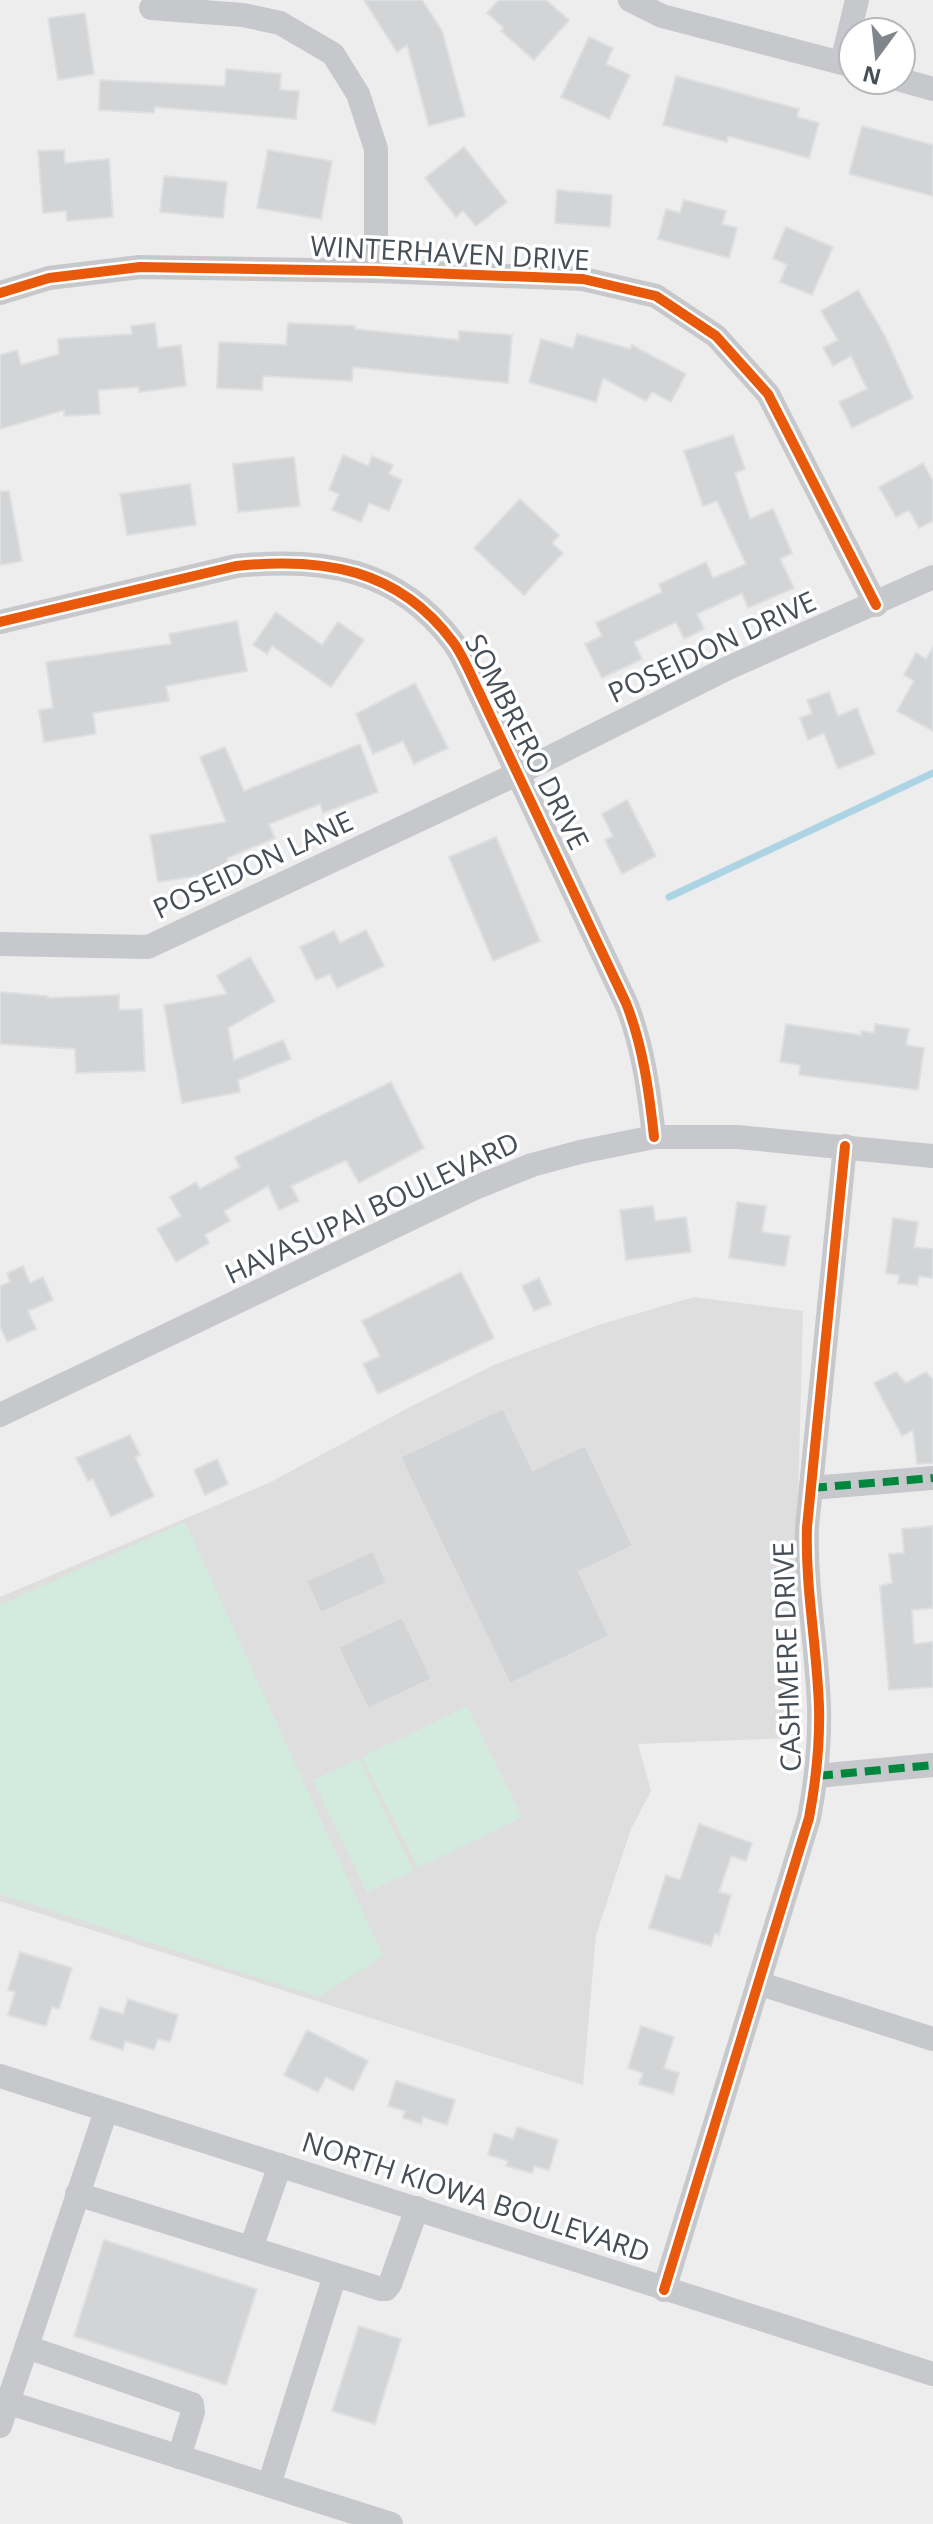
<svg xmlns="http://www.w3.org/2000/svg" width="933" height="2524" font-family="'Open Sans',sans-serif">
  <rect width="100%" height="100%" fill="#ededed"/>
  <!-- education -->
  <polygon fill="#dfdede" points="694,1297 803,1311 792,1738 638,1744 651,1791 631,1829 596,1935 583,2085 0,1901 0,1597 269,1483 410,1407 494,1365 598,1325"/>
  <!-- green -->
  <g fill="#d3eade">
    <polygon points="185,1522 383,1956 319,1997 0,1894 0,1605"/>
    <polygon points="467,1706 522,1817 418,1868 362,1757"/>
    <polygon points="359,1759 413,1871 367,1893 313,1780"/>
  </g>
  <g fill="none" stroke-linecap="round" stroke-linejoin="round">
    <!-- stream -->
    <polyline stroke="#acd4e4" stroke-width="7" points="669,897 933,773"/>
  </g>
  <!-- building -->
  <g fill="#d3d4d6" stroke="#dedfe0" stroke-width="2">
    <polygon points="364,0 422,0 442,31 465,116 429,126 407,45 397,52"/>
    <polygon points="499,0 546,0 569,20 534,60 501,31 504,28 487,13"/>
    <polygon points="85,13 94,74 58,80 48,18"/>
    <polygon points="589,37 613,48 606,64 630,75 609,119 561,97"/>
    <polygon points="226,69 281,74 280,90 299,91 296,119 155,107 154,113 99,110 100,80 225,86"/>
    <polygon points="676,76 799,109 797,117 819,123 809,158 728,136 727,142 663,125"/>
    <polygon points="862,126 933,145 933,196 849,174"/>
    <polygon points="464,147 507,202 476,226 463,211 456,217 425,178"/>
    <polygon points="64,150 65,163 109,159 113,217 67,221 66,211 43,213 38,151"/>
    <polygon points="268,150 332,161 321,219 257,208"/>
    <polygon points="164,176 227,182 223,218 160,212"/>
    <polygon points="557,190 612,195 610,227 555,223"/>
    <polygon points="684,200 726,211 722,224 737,228 729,258 658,239 666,209 680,213"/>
    <polygon points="786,227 833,247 812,295 780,282 787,265 773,258"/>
    <polygon points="858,290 885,336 913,398 852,428 839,402 867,389 851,356 833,366 823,348 838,340 821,311"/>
    <polygon points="155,323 158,348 181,345 186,386 139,392 139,387 98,390 100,414 64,416 64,410 0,429 0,355 17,350 21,365 59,354 58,339 132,334 131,326"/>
    <polygon points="288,323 355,326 355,329 459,340 459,331 512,335 508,383 353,367 352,381 263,376 262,390 217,388 219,342 286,345"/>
    <polygon points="577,334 630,349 632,345 686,374 671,402 652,392 646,401 603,378 596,402 529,382 541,339 573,348"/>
    <polygon points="733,435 745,469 735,473 750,519 773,509 792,553 780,559 794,588 748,608 742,593 697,614 704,629 684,639 676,622 634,642 642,659 602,678 585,644 602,636 596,623 662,592 659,584 706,562 713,578 746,564 717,501 703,506 684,451"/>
    <polygon points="343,455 368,466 372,456 393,465 389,474 402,480 389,511 369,503 361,522 332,510 339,494 329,490"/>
    <polygon points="294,457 300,506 238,512 233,464"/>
    <polygon points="923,463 933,481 933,521 919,528 909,510 896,517 879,487"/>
    <polygon points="190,484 196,525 127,535 120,494"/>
    <polygon points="9,491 22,561 0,565 0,492"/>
    <polygon points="520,499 559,535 552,543 563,553 524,595 474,548"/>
    <polygon points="276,612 322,645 338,622 364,640 331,687 272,646 267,654 253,645"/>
    <polygon points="237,621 247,671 166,686 169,701 93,713 96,734 44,742 39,710 53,708 46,662 171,644 169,634"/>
    <polygon points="933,647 933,731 897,711 914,681 904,675 916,653 926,659"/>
    <polygon points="415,683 448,748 414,764 403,741 373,754 356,714"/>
    <polygon points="829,692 838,716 857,708 875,754 838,769 824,733 808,740 800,718 812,713 807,700"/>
    <polygon points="360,744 378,792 323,813 320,804 269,824 275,838 227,858 229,871 158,882 150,835 226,822 200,757 225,747 244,791"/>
    <polygon points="627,800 656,856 622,874 605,840 613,836 602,814"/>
    <polygon points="496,837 540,941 493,961 449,857"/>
    <polygon points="366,930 384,966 337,988 330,974 316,980 300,947 334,931 340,943"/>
    <polygon points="250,957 275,1001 228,1028 234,1060 283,1040 291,1059 238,1080 240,1092 182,1103 164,1005 227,994 217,976"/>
    <polygon points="0,992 48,996 47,998 119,995 119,1010 142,1009 145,1071 76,1073 75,1049 0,1044"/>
    <polygon points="786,1024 861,1035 861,1031 874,1033 875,1024 909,1029 906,1045 924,1048 918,1090 799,1075 800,1065 780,1062"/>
    <polygon points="391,1082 424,1148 359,1183 346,1160 291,1186 299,1201 279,1210 268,1186 224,1211 230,1221 205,1235 209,1243 176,1262 157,1229 181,1216 170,1197 196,1182 200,1189 240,1167 235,1157"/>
    <polygon points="737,1202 766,1206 762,1232 790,1236 785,1266 729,1258"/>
    <polygon points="653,1206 655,1221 686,1217 691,1252 626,1260 620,1210"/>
    <polygon points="893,1218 918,1222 914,1247 933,1249 933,1278 919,1276 917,1285 898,1283 899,1275 886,1273"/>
    <polygon points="23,1266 30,1283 43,1277 53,1300 28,1311 36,1329 7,1342 0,1326 0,1286 10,1282 7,1273"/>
    <polygon points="461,1272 494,1338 378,1394 363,1364 380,1356 362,1321"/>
    <polygon points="539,1278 551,1304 534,1311 522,1286"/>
    <polygon points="896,1372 906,1383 926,1372 933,1380 933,1463 917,1464 913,1430 902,1436 874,1383"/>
    <polygon points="503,1408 533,1470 585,1445 633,1546 579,1572 609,1636 510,1684 400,1457"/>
    <polygon points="130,1435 140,1455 135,1457 154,1496 111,1517 93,1479 88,1481 76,1458"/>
    <polygon points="217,1459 228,1484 205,1495 194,1470"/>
    <polygon points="933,1526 933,1608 912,1610 914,1644 933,1642 933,1687 889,1690 880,1586 892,1583 889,1554 904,1553 902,1529"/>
    <polygon points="373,1551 387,1583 321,1613 306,1581"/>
    <polygon points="402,1617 432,1679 368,1709 338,1647"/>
    <polygon points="699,1824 752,1843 746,1861 731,1856 719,1892 731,1895 719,1935 715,1933 711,1946 649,1928 666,1875 680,1880"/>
    <polygon points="20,1952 72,1968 59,2009 52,2007 46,2026 8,2015 15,1992 8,1990"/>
    <polygon points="128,1999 178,2015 170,2042 158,2039 154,2050 125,2041 123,2050 90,2039 100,2007 123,2014"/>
    <polygon points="641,2026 674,2037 664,2068 679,2073 673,2094 639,2084 643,2073 628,2068"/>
    <polygon points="307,2030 368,2061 353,2091 326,2077 318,2092 284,2075"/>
    <polygon points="396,2081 455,2100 447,2125 423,2117 421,2124 403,2118 405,2111 388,2106"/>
    <polygon points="517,2127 558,2140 549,2170 534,2166 532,2173 506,2166 508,2161 488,2155 494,2133 513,2139"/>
    <polygon points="104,2240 257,2289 226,2385 74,2336"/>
    <polygon points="359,2326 401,2339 375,2424 332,2411"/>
  </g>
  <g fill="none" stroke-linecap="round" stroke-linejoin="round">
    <!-- minor -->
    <g stroke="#c7c8cb" stroke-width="24">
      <polyline points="630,0 662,16 853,66"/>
      <polyline points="151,8 243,15 280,23 333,54 358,94 376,149 376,271"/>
      <polyline points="842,62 857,0"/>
      <polyline points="901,80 933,89"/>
      <polyline points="0,293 49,278 140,267 376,271 583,279 656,296 716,336 768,394 876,605"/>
      <path d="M0 622 236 566C322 557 398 568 453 642 464 657 471 676 479 692L626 1003C643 1046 649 1091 654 1137"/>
      <polyline points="0,944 148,947 517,774 728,668 933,577"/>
      <polyline points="0,1415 477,1187 532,1165 580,1152 654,1137 738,1137 933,1156"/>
      <polyline points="811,1488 933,1478"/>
      <polyline points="817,1776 933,1765"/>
      <polyline points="758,1983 933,2039"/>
      <polyline points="0,2076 933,2374"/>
      <polyline points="77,2194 381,2289 386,2289 390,2284 417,2208"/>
      <polyline points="251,2248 280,2165"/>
      <path d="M664 2290 809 1818C816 1781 820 1744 819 1707 817 1646 805 1587 807 1527L845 1146"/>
      <polyline points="27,2347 192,2404 193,2412 179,2457"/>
      <polyline points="0,2400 391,2524"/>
      <polyline points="0,2426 106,2111"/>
      <polyline points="269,2485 335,2275"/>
    </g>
    <!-- quiet -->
    <g stroke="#00873e" stroke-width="8" stroke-dasharray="16 8" stroke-linecap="butt">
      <polyline points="811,1488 933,1478"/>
      <polyline points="817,1776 933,1765"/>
    </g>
    <!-- cycleway casing -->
    <g stroke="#fff" stroke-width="15">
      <g id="cycleway">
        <polyline points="0,293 49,278 140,267 376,271 583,279 656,296 716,336 768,394 876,605"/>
        <path d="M0 622 236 566C322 557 398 568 453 642 464 657 471 676 479 692L626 1003C643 1046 649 1091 654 1137"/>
        <path d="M664 2290 809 1818C816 1781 820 1744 819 1707 817 1646 805 1587 807 1527L845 1146"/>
      </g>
    </g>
    <!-- cycleway -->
    <use href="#cycleway" stroke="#e8590c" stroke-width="10"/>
  </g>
  <g text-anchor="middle" stroke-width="7" stroke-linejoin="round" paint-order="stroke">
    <!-- street labels -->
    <g font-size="28" fill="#464e57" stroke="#fff">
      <text transform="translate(450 253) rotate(3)" y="10">WINTERHAVEN DRIVE</text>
      <text transform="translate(712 647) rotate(-25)" y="10">POSEIDON DRIVE</text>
      <text transform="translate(527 742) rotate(63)" y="10">SOMBRERO DRIVE</text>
      <text transform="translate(253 865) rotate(-25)" y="10">POSEIDON LANE</text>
      <text transform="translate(372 1208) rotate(-25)" y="10">HAVASUPAI BOULEVARD</text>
      <text transform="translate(787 1657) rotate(-92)" y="10">CASHMERE DRIVE</text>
      <text transform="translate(476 2197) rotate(18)" y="10">NORTH KIOWA BOULEVARD</text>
    </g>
  </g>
  <!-- north arrow -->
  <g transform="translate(877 56) rotate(195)"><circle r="38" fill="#ffffff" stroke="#b5b8bc" stroke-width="2"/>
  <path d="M0-6L14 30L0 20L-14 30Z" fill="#80868c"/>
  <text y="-12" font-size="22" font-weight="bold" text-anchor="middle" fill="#464e57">N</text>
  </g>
</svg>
